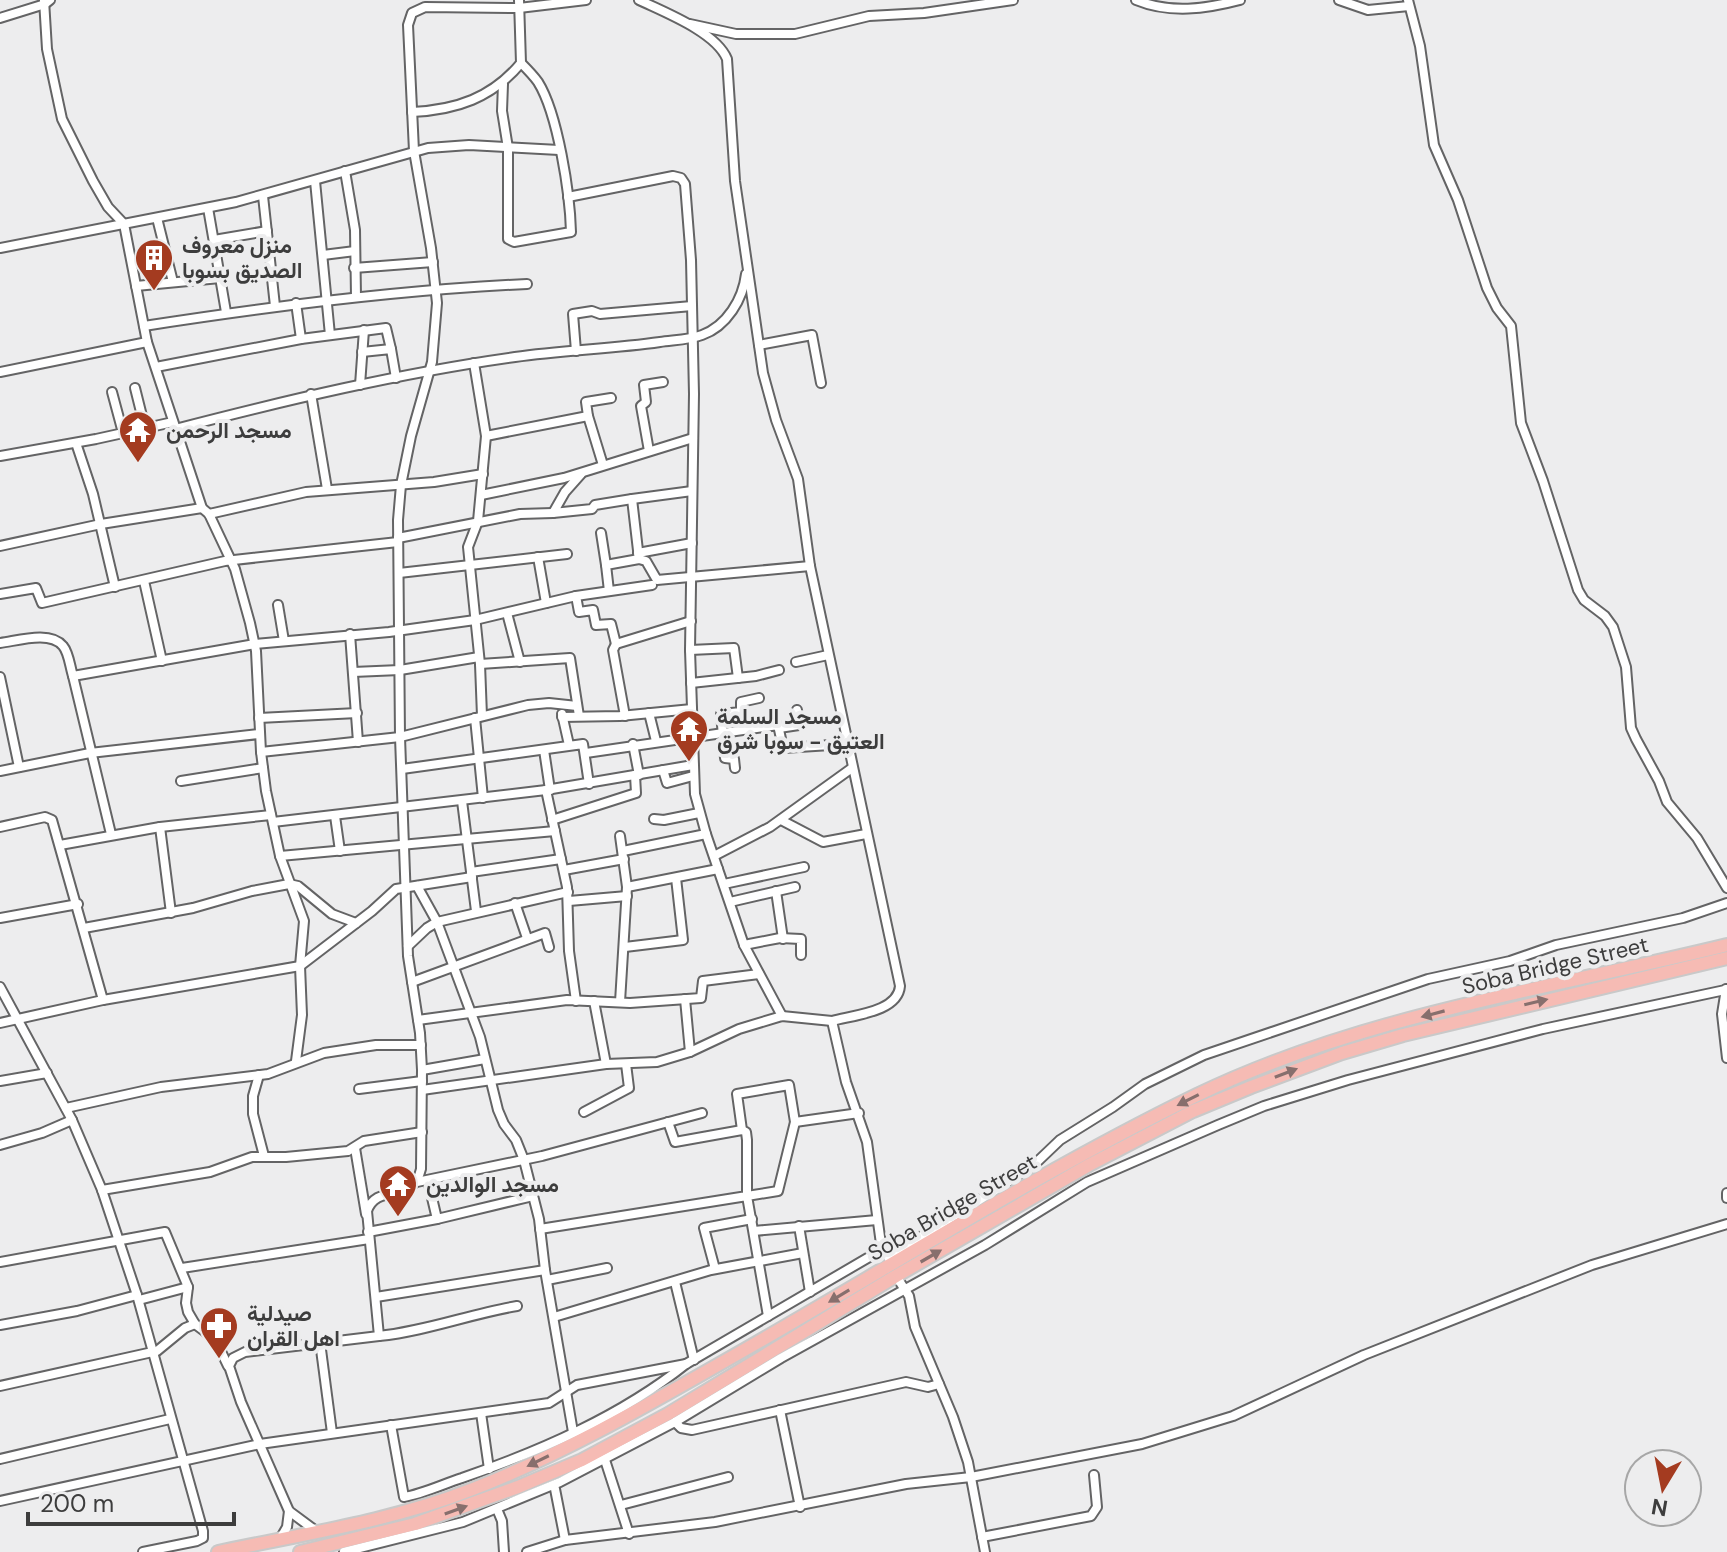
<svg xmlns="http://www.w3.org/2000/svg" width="1727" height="1552" font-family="'DM Sans',Vazirmatn,sans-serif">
  <rect width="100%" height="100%" fill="#ededee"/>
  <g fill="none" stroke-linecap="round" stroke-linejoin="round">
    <!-- minor casing -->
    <g stroke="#646465" stroke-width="12">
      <g id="minor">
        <polyline points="44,0 47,49 62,119 93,181 108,207 124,224 147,342 202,508 209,514 235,569 250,623 256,651 261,752 266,791 280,856 304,921 300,966 302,1015 296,1061"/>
        <path d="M639 0C664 12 716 32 727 59L735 181 763 373 776 420 798 479 810 566 900 986C898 1012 854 1015 832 1021L846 1082 867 1142 881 1244 892 1264"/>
        <path d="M1136 0C1170 14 1206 9 1240 0"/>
        <polyline points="1339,0 1368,10 1409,6"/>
        <polyline points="1408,0 1420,46 1434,145 1458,200 1487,288 1497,308 1511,326 1521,423 1543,481 1578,590 1584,600 1605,616 1613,627 1626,667 1631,728 1636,739 1659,781 1667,802 1697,838 1727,888"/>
        <polyline points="0,18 45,4 50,0"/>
        <polyline points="690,24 736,34 795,34 869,16 924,13 1013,0"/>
        <path d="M503 84 502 111 508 148V239L514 242 571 232C570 194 558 114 538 82 533 75 527 69 521 63"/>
        <path d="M412 112C456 110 492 98 521 63L519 0"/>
        <polyline points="345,171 355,230 356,297"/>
        <polyline points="315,181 330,335"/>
        <polyline points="263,196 275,306"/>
        <polyline points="568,197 673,176 681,178 685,184 691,260 694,394 690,650 695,794 706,834 744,945 782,1016"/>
        <polyline points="208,208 226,312"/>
        <polyline points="157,218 173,282"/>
        <polyline points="214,240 267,231"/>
        <polyline points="0,248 236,202 428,148 469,145 559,150"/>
        <polyline points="323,255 355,251"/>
        <polyline points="354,268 433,262"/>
        <polyline points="136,286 220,278"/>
        <polyline points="296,303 301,339"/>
        <path d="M144 326C272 306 398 290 527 284"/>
        <polyline points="759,345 812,335 821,383"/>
        <polyline points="576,351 573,314 592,311 600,314 692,306"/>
        <polyline points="362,352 391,349 396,378"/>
        <polyline points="474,363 486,436 478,521 468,547 480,664 482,716"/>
        <polyline points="156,367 301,339 386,328 391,349"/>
        <polyline points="0,372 147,342"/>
        <polyline points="360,385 364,330"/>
        <polyline points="135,388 145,428"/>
        <polyline points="112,392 123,433"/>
        <polyline points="311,394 327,489"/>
        <polyline points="588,416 603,465"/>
        <path d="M175 429C287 400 400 373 515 357 563 350 611 349 660 342 673 340 689 340 702 335 727 326 743 299 746 274"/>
        <polyline points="486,436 588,416 586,402 611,398"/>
        <polyline points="76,443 93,494 115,587"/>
        <polyline points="649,451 641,406 646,402 644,385 663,382"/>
        <polyline points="0,456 96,439 173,422"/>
        <polyline points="581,474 565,492 553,513 592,509 595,505 632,499"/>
        <polyline points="481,495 564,478 693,438"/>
        <polyline points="209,514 306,492 434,482 483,474"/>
        <polyline points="601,533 606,565"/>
        <polyline points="398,538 520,514 553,513"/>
        <polyline points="0,546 101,524 202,508"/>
        <polyline points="638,553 692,543"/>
        <polyline points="538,557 546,603"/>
        <polyline points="639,559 632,499 692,491"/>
        <polyline points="399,573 567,554"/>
        <polyline points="144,581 162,661"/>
        <polyline points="609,591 606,565 639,559 646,561 657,580 810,566"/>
        <polyline points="0,594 36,588 42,603 225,561 398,542"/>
        <polyline points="576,596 579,612 593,610 596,625 611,624 616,644"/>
        <polyline points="278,605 284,641"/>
        <polyline points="507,613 520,662"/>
        <polyline points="350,634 358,742"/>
        <path d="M0 643C17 641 50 630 63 646 69 653 70 667 73 676L255 644 389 632 475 620 576 596 652 585"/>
        <polyline points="690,650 734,648 738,678"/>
        <polyline points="796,662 828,655"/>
        <polyline points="480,664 570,658 579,716"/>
        <polyline points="353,672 400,670 479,657"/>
        <polyline points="73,676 111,834"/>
        <polyline points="0,677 19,767"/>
        <polyline points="691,683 756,676 779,670"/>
        <polyline points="649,713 656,741"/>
        <polyline points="562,714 569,745"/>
        <polyline points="625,716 613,650 616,644 691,621"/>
        <polyline points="562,717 620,716 692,709"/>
        <polyline points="259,718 357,713"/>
        <polyline points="475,718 483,798"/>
        <polyline points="779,728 799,725 797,710"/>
        <polyline points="633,744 639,775"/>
        <polyline points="544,750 550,790"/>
        <polyline points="261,752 400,737 528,705 549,703 577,706"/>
        <polyline points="586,753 778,725 783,748 847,744"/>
        <polyline points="735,768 734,759 725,758 721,714 741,712 741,702 759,698"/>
        <polyline points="402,769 583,744 589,784"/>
        <polyline points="663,770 667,783 693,776"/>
        <polyline points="0,771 90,753 259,734"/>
        <polyline points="181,781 263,768"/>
        <polyline points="546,790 567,887 569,951 576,1001"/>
        <polyline points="462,801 476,911"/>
        <polyline points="335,816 340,851"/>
        <polyline points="654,819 664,820 699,813"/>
        <polyline points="552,820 636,793 635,775"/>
        <polyline points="781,820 823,842 866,834"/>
        <polyline points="273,822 546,790 693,765"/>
        <polyline points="0,827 45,817 52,820 103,1000"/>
        <polyline points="160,827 171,913"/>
        <polyline points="620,836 627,887 620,1002"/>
        <polyline points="60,845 160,827 271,815"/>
        <polyline points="623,851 706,834"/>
        <polyline points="280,856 555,831"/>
        <polyline points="714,856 770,827 852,768"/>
        <polyline points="564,870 624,859"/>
        <polyline points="471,872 561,859"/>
        <polyline points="724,884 804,867"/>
        <polyline points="417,886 437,922 480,1037 498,1110 504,1124 516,1140 524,1160 539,1219 545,1270 573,1432"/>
        <polyline points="627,887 718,869"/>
        <polyline points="776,891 783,939"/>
        <polyline points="569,901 627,896"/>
        <polyline points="730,902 795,887"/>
        <polyline points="515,903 527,938"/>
        <polyline points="0,918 78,904"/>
        <polyline points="84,928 193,908 252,891 289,884 298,886 332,914 356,923"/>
        <polyline points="744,945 780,938 801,939 801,955"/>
        <polyline points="408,946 427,928 437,922 568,892"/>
        <polyline points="625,947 683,940 676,878"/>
        <polyline points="412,982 545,933 549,947"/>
        <polyline points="0,987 72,1120 102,1190 137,1295 203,1531 203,1538 197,1541 143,1552"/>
        <polyline points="1726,989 1722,1014 1727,1058"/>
        <polyline points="685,999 690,1052"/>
        <polyline points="594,1001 606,1064"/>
        <polyline points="418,1020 567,1000 630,1003 701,998 703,981 759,974"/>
        <polyline points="0,1023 103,1000 300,966 372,911 396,889 472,877"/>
        <polyline points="422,1070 485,1059"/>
        <polyline points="259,1075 253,1096 253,1114 264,1156"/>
        <polyline points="0,1081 47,1073"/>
        <polyline points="359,1089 422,1081"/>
        <polyline points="422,1090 606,1064 657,1062 690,1052 739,1029 782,1016 832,1021"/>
        <polyline points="66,1108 161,1087 268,1074 324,1053 376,1045 421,1045"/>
        <polyline points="584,1112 629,1088 626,1064"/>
        <polyline points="668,1122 675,1142 742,1130"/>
        <polyline points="795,1122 859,1113"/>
        <polyline points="0,1145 42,1133 72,1120"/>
        <polyline points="355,1148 366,1214"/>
        <polyline points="428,1181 437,1219 533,1196"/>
        <polyline points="417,1182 542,1156 702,1113"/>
        <polyline points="102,1190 210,1172 252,1157 286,1157 348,1151 364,1141 422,1132"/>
        <polyline points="1727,1193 1727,1198"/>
        <polyline points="799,1226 810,1292"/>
        <polyline points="540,1229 747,1196 747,1140 746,1132 742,1130 737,1094 789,1085 795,1122 778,1191 747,1196 768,1316"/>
        <polyline points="754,1231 877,1220"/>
        <polyline points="368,1232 437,1219"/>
        <polyline points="888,1257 1008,1182 1038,1161 1060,1140 1113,1107 1145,1084 1204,1055 1428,979 1510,961 1556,945 1683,918 1727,903"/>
        <polyline points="0,1262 165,1232 188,1287 186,1303 188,1312 195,1324 215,1339 228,1366"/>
        <polyline points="182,1268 369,1239"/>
        <polyline points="715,1269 704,1228 752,1219"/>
        <polyline points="896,1276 909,1296 915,1327 953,1417 968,1462 985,1552"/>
        <polyline points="547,1280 607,1268"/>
        <polyline points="675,1282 694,1360"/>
        <polyline points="376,1297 545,1270"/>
        <polyline points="139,1300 188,1287"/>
        <polyline points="554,1317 711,1270 803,1253"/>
        <polyline points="0,1325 77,1311 137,1295"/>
        <path d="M379 1336C427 1331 470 1314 517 1306"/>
        <polyline points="320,1342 332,1433"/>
        <polyline points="0,1386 157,1351 185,1328 195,1324"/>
        <polyline points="780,1410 800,1507"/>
        <polyline points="481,1413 489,1469"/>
        <polyline points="675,1422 681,1428 692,1430 906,1382 928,1387 939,1384"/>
        <path d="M391 1425 404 1497C423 1494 443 1484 462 1478 540 1451 621 1416 686 1364L883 1249"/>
        <polyline points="0,1459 170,1419"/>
        <polyline points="605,1460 629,1534"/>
        <polyline points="555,1489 565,1540"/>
        <polyline points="0,1501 260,1444 549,1403 577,1385 686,1364"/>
        <polyline points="621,1505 728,1477"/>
        <polyline points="497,1509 502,1521 504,1552"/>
        <path d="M316 1531 289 1511 241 1402 229 1366 233 1358 245 1352 379 1336 367 1211C377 1182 413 1205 421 1169L422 1070 420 1033 408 956 400 737 398 520 401 485 411 436 432 362 437 303 431 248 414 151 408 25 412 13 425 7 519 8 586 0"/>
        <polyline points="982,1537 1091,1516 1097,1507 1094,1475"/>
        <polyline points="280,1539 287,1527 289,1511"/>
        <polyline points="344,1552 463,1522 560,1482 675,1422 781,1358 985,1245 1087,1182 1218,1125 1264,1106 1348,1080 1543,1029 1725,990"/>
        <polyline points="527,1552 565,1540 715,1522 906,1484 971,1477 1142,1444 1233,1416 1364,1355 1592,1265 1727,1224"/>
      </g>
    </g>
    <!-- highway casing -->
    <g stroke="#c9c9c9" stroke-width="16">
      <g id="highway">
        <path d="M218 1552C303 1534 392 1521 473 1489 558 1456 637 1411 716 1366 876 1276 1031 1176 1197 1095 1360 1016 1551 988 1727 945"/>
        <polyline points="300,1552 415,1524 518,1487 582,1460 668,1414 896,1276 1089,1165 1193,1111 1251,1087 1342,1053 1403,1035 1727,958"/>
      </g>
    </g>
    <!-- minor -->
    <use href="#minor" stroke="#fff" stroke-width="8"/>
    <!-- highway -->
    <use href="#highway" stroke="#f6bbb4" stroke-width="12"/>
  </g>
  <!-- one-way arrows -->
  <defs><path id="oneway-solid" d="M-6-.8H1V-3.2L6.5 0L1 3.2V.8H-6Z" transform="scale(2)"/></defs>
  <g fill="#876f6d">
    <use href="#oneway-solid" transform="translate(1536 1002) rotate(-13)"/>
    <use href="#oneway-solid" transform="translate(1433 1014) rotate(165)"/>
    <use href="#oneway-solid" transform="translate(1286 1073) rotate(-21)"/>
    <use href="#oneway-solid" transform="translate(1188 1100) rotate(153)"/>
    <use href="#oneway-solid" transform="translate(931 1256) rotate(-30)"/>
    <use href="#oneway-solid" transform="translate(839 1296) rotate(149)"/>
    <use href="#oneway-solid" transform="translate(538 1461) rotate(154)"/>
    <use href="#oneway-solid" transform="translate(456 1510) rotate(-20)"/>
  </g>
  <!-- icons -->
  <defs>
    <g id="building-pin" transform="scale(2)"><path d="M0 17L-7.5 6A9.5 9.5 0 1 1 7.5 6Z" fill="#a43b20" stroke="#ededee"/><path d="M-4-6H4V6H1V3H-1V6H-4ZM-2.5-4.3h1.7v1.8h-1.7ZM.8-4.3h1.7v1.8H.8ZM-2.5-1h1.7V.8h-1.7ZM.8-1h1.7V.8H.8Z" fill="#fff"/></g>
    <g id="temple-pin" transform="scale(2)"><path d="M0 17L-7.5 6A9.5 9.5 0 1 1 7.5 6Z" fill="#a43b20" stroke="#ededee"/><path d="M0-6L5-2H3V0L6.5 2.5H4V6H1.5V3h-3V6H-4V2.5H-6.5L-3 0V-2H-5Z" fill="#fff"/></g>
    <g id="pharmacy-pin" transform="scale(2)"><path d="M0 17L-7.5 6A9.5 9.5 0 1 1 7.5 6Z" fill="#a43b20" stroke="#ededee"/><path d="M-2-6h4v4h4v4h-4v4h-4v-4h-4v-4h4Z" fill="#fff"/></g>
  </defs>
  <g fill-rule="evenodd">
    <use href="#building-pin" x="154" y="258"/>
    <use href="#temple-pin" x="138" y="430"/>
    <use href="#temple-pin" x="689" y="729"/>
    <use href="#temple-pin" x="398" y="1184"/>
    <use href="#pharmacy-pin" x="219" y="1326"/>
  </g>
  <g text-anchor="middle" stroke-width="8" stroke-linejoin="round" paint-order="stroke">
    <!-- poi labels -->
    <g font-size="22" font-weight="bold" fill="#3d3d3d" stroke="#ededee" text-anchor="start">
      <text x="182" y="253">منزل معروف<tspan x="182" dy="25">الصديق بسوبا</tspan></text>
      <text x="166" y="438">مسجد الرحمن</text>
      <text x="717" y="724">مسجد السلمة<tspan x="717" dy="25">العتيق - سوبا شرق</tspan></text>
      <text x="426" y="1192">مسجد الوالدين</text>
      <text x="247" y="1321">صيدلية<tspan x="247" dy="25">اهل القران</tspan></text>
    </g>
    <!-- street labels -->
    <g font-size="22" fill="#3d3d3d" stroke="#ededee">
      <text transform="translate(1555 965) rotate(-13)" y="8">Soba Bridge Street</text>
      <text transform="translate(952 1207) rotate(-30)" y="8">Soba Bridge Street</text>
    </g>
  </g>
  <!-- north arrow -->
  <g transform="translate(1663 1488) rotate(190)"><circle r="38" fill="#ededee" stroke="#a7a7a7" stroke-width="2"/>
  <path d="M0-6L14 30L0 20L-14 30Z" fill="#a43b20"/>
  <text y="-12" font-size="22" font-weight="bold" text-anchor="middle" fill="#3d3d3d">N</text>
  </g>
  <!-- scale -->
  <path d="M28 1512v12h206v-12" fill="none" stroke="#3d3d3d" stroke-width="4"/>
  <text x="40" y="1512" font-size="24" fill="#3d3d3d" stroke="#ededee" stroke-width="6" paint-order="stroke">200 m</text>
</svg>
